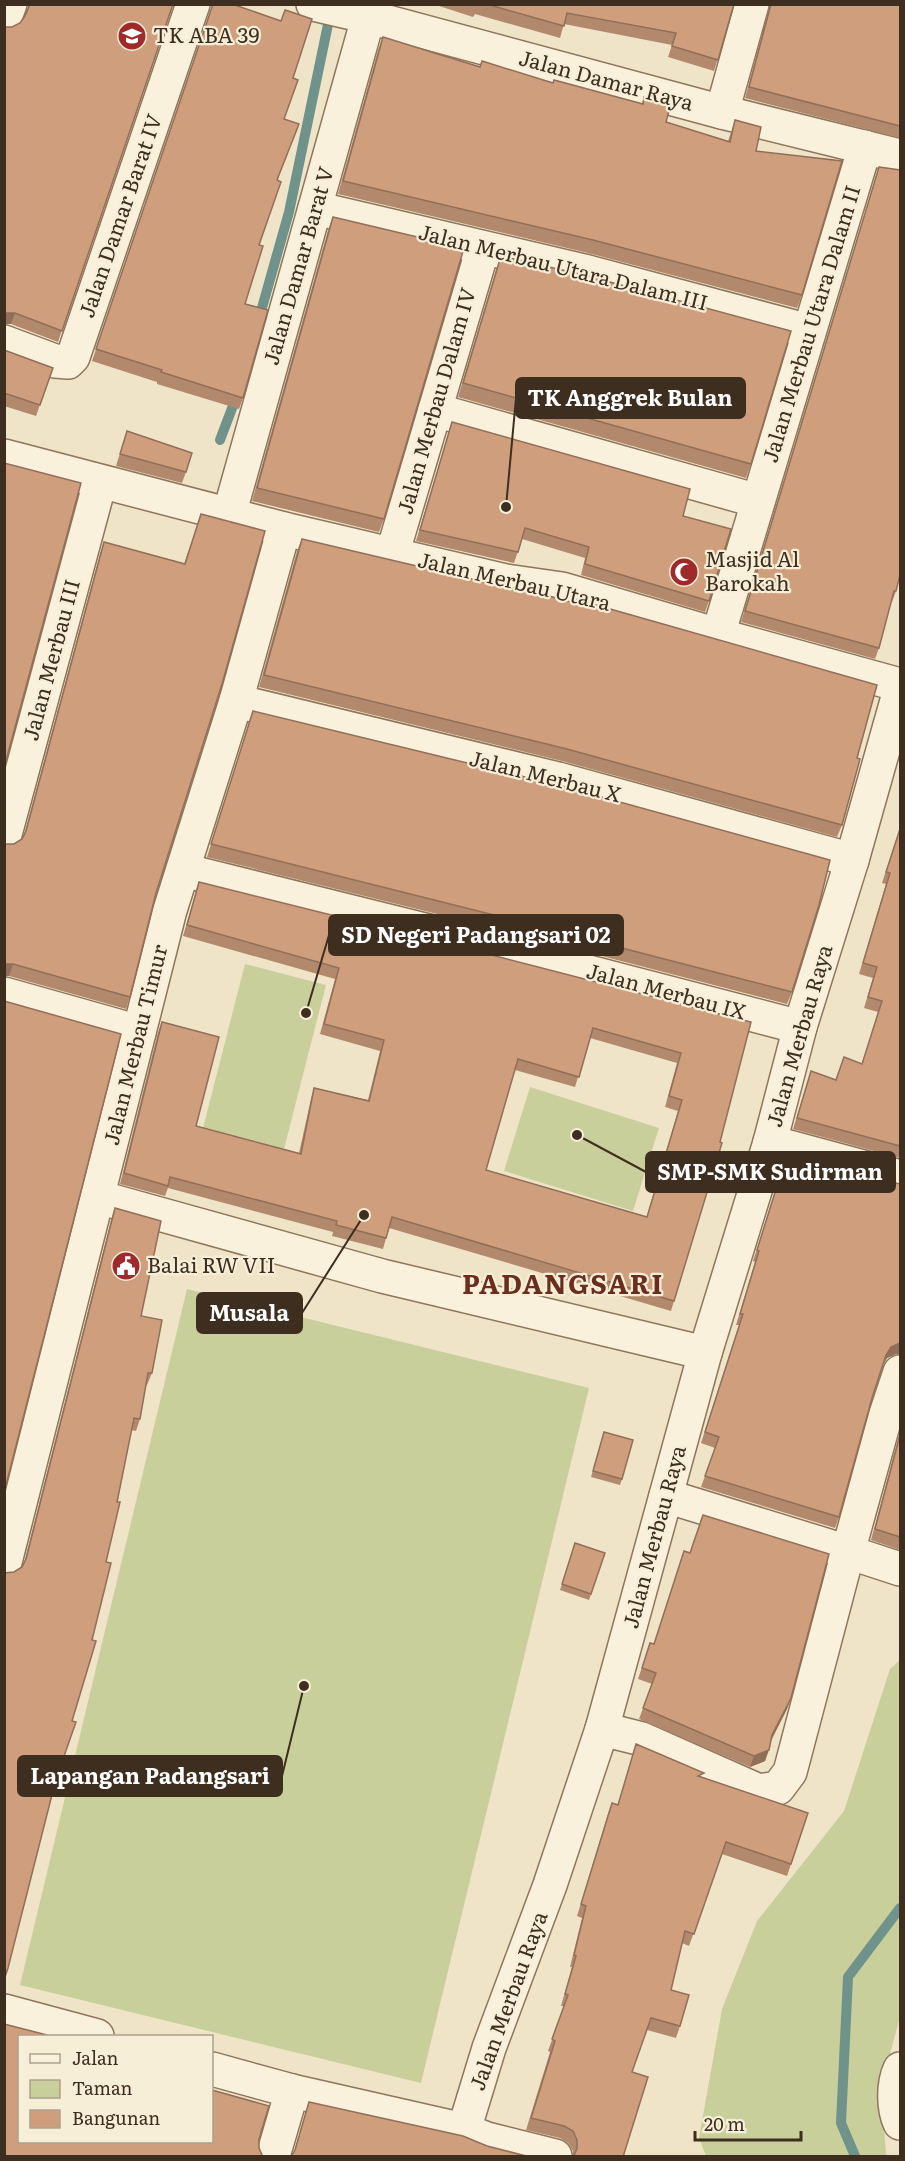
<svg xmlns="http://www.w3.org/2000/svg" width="905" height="2161" font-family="Literata,serif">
  <rect width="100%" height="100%" fill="#f0e4c8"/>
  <!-- green -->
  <g fill="#c9cf9b">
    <polygon points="245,964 326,985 284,1149 203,1128"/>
    <polygon points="530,1087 659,1128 633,1211 504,1171"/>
    <polygon points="187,1289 589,1388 421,2083 20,1985"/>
    <polygon points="900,1660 900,2017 881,2088 886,2154 888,2156 706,2156 699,2138 722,2009 757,1921 844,1811 890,1669"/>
  </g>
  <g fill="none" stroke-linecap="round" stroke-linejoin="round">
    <!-- stream -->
    <g stroke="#6f938a" stroke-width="10">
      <polyline points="258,322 289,212 331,10"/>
      <polyline points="220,440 237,395"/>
      <polyline points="855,2156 841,2123 848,1977 900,1908"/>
    </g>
    <!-- minor casing -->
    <g stroke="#8d765c" stroke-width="36">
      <g id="minor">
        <polyline points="313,4 369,17 722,112 900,156"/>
        <polyline points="4,20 10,4"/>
        <polyline points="722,112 752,4"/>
        <polyline points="315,208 584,271 809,331"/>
        <polyline points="4,342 55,361 68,362 73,357 193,4"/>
        <polyline points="435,410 758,501"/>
        <polyline points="4,456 284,529 506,581 562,589 718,635 900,685"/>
        <polyline points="229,515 372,4"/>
        <polyline points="392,555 483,248"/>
        <polyline points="718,635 865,147"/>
        <polyline points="236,701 558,779 852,860"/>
        <polyline points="4,838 100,482"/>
        <polyline points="183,870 485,945 800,1027"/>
        <polyline points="4,994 139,1032"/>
        <polyline points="770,1142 900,1177"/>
        <polyline points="98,1197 382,1276 705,1353"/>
        <polyline points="666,1496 848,1552 886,1414 900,1372"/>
        <polyline points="4,1566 170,910 236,701 284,529"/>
        <polyline points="602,1729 642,1739 759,1791 778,1788 790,1772 848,1552 900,1569"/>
        <polyline points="4,2011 97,2036"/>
        <polyline points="212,2069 292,2091 464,2130 489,2048 550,1885 602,1729 705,1353 770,1142 800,1027 852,860 900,690"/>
        <path d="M900 2069C893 2084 893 2108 900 2123"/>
        <polyline points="464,2130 487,2139 555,2156"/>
        <polyline points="273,2156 292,2091"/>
      </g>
    </g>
    <!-- minor -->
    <use href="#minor" stroke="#faf1dc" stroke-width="33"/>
  </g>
  <!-- wall -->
  <g fill="#b2896c" fill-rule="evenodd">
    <polygon points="28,4 173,4 58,342 11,324 12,27 20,23 25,16 28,10"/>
    <polygon points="213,4 293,78 284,119 278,180 259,245 245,304 243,398 239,409 157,384 157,382 92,361"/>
    <polygon points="433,4 734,4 714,71 668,57 672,45 564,24 560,38 475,14 473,17"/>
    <polygon points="770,4 900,4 900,138 745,98"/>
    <polygon points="383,37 480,67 553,83 642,104 644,97 666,122 728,141 735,120 756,151 802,295 797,308 588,253 338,194 378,50"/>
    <polygon points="879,167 896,591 892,602 891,602 879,648 875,659 741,622"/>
    <polygon points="333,217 384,519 379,532 252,501 328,230"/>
    <polygon points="501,256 751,464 746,478 458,397 496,270"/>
    <polygon points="4,350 53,368 36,416 4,406"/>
    <polygon points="452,422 683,516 709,601 705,612 581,575 585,558 522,539 514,563 416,541"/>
    <polygon points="127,431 186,472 182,483 116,466"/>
    <polygon points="201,514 156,893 130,997 126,1009 9,976 4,976 4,844 14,844 22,839 24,835 100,554 104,542 184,564"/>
    <polygon points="302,539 857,758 842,825 837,837 562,761 259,687 297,551"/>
    <polygon points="253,711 792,992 787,1004 490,927 207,857"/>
    <polygon points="900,828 900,1158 793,1129 811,1071 836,1080 862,1064 878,1012 864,1008 873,978 859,974 886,884 882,883"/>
    <path d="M199 882 751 1022 674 1301 671 1311 389 1228 383 1249 332 1236 333 1232 168 1188 165 1196 120 1184 158 1032 162 1022 196 1126 299 1153 311 1099 314 1088 368 1100 380 1051 320 1034 335 979 183 936ZM590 1038 677 1063 665 1107 678 1111 647 1217 486 1170 515 1070 575 1087Z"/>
    <polygon points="787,1154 896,1354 887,1358 883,1365 872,1398 839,1517 835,1528 701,1487 715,1448 701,1443 739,1325 736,1325 755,1262 753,1261"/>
    <polygon points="115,1208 141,1316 152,1373 147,1385 146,1385 140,1419 136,1431 131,1430 106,1562 72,1721 56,1779 14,1572 22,1567 24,1563 111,1220"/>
    <polygon points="604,1432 622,1479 620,1485 591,1477"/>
    <polygon points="900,1432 900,1550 871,1540"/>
    <polygon points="575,1543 605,1553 589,1600 560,1590"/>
    <polygon points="650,1643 791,1698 787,1709 771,1741 765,1761 750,1767 639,1719 652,1684 638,1679"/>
    <polygon points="636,1744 702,1777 808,1813 787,1876 722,1854 689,1946 682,1943 671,1990 680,2026 676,2038 647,2030 632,2072 573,2157 573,2151 568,2143 560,2138 526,2130 550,2052 548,2051 564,2006 561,2006 572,1967 570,1967 582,1918 577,1916 608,1814 612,1803 618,1804"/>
    <polygon points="309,2102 487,2146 294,2152"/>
  </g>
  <!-- shaded-wall -->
  <g fill="#916f58">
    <polygon points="6,312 15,313 11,324 4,324 4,313"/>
    <polygon points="4,964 13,964 9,976 4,976"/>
    <polygon points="900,1343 900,1354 896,1354 887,1358 882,1366 886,1355 891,1347"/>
    <polygon points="791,1698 787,1709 768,1746 772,1735"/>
    <polygon points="769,1750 765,1761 750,1767 754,1756"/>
  </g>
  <!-- building -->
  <g fill="#cf9f7d" stroke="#916f58" stroke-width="1.5" fill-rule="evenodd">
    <polygon points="30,4 173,4 62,331 15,313 4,313 4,27 12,27 20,23 25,16"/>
    <polygon points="213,4 232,4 281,21 285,10 312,19 293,78 298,80 284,119 299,124 277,180 281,182 259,245 263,246 245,304 268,310 243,398 161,372 162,370 96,349"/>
    <polygon points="486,4 734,4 718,60 672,46 676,33 567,13 564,26"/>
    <polygon points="771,4 900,4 900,126 749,87"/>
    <polygon points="383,37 480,67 482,61 553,83 554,80 643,104 644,97 671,104 666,122 730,142 735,120 761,127 756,151 842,161 802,295 593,240 343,181"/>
    <polygon points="879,167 900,170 900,575 896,591 894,591 879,648 745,611"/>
    <polygon points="333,217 464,248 384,519 257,488"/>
    <polygon points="501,256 584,275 791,331 751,464 463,383"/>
    <polygon points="4,350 53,368 40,405 4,393"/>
    <polygon points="452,422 690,489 683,516 731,529 709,601 585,564 589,547 525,528 518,552 420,530"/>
    <polygon points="127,431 192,453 186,472 120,454"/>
    <polygon points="4,463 81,483 4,768"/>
    <polygon points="201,514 265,531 222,684 156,893 130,997 13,964 4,964 4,844 14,844 22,839 26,831 104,542 185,564"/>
    <polygon points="302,539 506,587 528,590 574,603 575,599 877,685 857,758 860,759 842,825 567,749 264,675"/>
    <polygon points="253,711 558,785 830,860 819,905 792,992 494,915 211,844"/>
    <polygon points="900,829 900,1146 797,1118 811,1071 836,1080 844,1057 862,1064 882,1001 868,997 877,967 863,963 890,873 886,872"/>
    <path d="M199 882 484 953 751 1022 720 1142 722 1143 674 1301 392 1217 386 1238 336 1225 337 1221 170 1177 168 1186 124 1173 162 1022 219 1037 196 1126 301 1154 314 1088 369 1101 384 1040 324 1024 339 968 187 925ZM593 1028 681 1053 669 1096 682 1100 647 1217 486 1170 518 1059 579 1077Z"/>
    <polygon points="4,1001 121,1034 4,1493"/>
    <polygon points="787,1154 900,1184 900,1343 891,1347 886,1355 872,1398 839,1517 705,1476 719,1437 705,1432 743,1314 740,1314 759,1251 757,1250"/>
    <polygon points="115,1208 161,1221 141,1316 162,1320 152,1373 148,1373 140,1419 134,1418 117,1502 120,1502 106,1562 111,1563 92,1640 96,1641 72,1721 76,1722 56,1779 8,1968 4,1980 4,1573 14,1572 22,1567 26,1559"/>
    <polygon points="604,1432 633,1440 622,1479 593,1471"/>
    <polygon points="900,1435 900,1537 875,1529"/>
    <polygon points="703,1515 829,1554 791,1698 772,1735 769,1750 754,1756 643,1708 656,1673 642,1668 650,1643 654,1644 684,1551 690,1553"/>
    <polygon points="575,1543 605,1553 591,1594 562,1584"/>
    <polygon points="636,1744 704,1773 698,1776 808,1813 791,1864 726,1842 694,1934 685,1931 671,1990 689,1995 680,2026 651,2018 632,2072 648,2077 623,2157 573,2157 577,2149 577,2140 573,2131 564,2126 531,2118 555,2041 552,2039 568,1995 565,1994 576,1956 574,1955 586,1906 581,1904 612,1803 618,1805"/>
    <polygon points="4,2024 47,2035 46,2037 20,2037 20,2142 212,2142 212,2090 269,2106 259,2139 259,2148 263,2157 4,2157"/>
    <polygon points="309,2102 463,2136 487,2146 530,2157 291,2157 295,2150"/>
  </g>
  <!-- icons -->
  <defs>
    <g id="school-disc" transform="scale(1.5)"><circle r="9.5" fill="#9e2a2b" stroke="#f7eed8"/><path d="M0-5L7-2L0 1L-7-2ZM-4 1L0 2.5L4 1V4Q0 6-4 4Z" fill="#fff"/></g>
    <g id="mosque-disc" transform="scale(1.5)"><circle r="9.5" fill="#9e2a2b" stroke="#f7eed8"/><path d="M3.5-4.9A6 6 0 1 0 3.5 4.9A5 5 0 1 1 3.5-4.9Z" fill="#fff"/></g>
    <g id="civic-disc" transform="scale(1.5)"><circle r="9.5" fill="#9e2a2b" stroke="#f7eed8"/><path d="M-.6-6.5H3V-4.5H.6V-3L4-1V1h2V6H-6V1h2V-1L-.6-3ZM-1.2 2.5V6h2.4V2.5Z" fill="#fff"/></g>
  </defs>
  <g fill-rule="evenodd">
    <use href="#school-disc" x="132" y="36"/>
    <use href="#mosque-disc" x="684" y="572"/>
    <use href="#civic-disc" x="126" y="1266"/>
  </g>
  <g text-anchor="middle" stroke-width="4.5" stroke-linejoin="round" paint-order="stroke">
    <!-- poi labels -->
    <g font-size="21" fill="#3d2e20" stroke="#f7eed8" text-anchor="start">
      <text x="153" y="43">TK ABA 39</text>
      <text x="705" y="567">Masjid Al<tspan x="705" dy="24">Barokah</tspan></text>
      <text x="147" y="1273">Balai RW VII</text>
    </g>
    <!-- street labels -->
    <g font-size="21" fill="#3d2e20" stroke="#f7eed8">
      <text transform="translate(606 81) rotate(15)" y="7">Jalan Damar Raya</text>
      <text transform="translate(121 216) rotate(-71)" y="7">Jalan Damar Barat IV</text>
      <text transform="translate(299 266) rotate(-74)" y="7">Jalan Damar Barat V</text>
      <text transform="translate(563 268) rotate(14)" y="7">Jalan Merbau Utara Dalam III</text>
      <text transform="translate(812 324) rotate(-73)" y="7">Jalan Merbau Utara Dalam II</text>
      <text transform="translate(437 401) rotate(-74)" y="7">Jalan Merbau Dalam IV</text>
      <text transform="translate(514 582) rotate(13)" y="7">Jalan Merbau Utara</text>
      <text transform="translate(52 660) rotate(-75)" y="7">Jalan Merbau III</text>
      <text transform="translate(545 777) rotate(14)" y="7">Jalan Merbau X</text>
      <text transform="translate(666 992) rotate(15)" y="7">Jalan Merbau IX</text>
      <text transform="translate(800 1036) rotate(-74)" y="7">Jalan Merbau Raya</text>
      <text transform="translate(136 1045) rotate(-76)" y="7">Jalan Merbau Timur</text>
      <text transform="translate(655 1537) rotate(-75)" y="7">Jalan Merbau Raya</text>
      <text transform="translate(509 2001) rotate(-70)" y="7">Jalan Merbau Raya</text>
    </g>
    <!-- district labels -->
    <g font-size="27" font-weight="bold" letter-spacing="1.5" fill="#6b2e1e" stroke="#f7eed8">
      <text x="563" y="1294">PADANGSARI</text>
    </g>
  </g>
  <!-- callouts -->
  <path fill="none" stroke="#3d2e20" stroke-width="2" d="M506 507L516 398M306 1013L329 935M577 1135L646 1172M364 1215L302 1313M304 1686L282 1776"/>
  <g fill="#3d2e20" stroke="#f7eed8" stroke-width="2">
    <circle cx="506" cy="507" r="6"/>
    <circle cx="306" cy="1013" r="6"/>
    <circle cx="577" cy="1135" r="6"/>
    <circle cx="364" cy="1215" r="6"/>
    <circle cx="304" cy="1686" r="6"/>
  </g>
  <g fill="#3d2e20" stroke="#3d2e20" stroke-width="2">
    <rect x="516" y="378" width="229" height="40" rx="6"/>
    <rect x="329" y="915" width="294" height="40" rx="6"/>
    <rect x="646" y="1152" width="249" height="40" rx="6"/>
    <rect x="197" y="1293" width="105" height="40" rx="6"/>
    <rect x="18" y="1756" width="264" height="40" rx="6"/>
  </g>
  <g font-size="22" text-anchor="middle" font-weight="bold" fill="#fff">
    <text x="630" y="406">TK Anggrek Bulan</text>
    <text x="476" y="943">SD Negeri Padangsari 02</text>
    <text x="770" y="1180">SMP-SMK Sudirman</text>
    <text x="249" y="1321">Musala</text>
    <text x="150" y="1784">Lapangan Padangsari</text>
  </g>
  <!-- border -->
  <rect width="905" height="2161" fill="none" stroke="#3d2e20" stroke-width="12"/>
  <!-- legend -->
  <rect x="18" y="2035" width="195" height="108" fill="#f7eed8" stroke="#ada18e" stroke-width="1.5"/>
  <rect x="30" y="2054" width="30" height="9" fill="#faf1dc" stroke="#ada18e" stroke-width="1.5"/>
  <text x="72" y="2065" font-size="18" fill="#3d2e20">Jalan</text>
  <rect x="30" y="2080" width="30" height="18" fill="#c9cf9b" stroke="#ada18e" stroke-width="1.5"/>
  <text x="72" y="2095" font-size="18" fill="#3d2e20">Taman</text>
  <rect x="30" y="2110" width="30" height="18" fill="#cf9f7d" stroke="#ada18e" stroke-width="1.5"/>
  <text x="72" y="2125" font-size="18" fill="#3d2e20">Bangunan</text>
  <!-- scale -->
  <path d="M695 2131v9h106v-9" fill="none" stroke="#3d2e20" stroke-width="3"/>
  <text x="704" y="2131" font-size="18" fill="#3d2e20" stroke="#f7eed8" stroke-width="4.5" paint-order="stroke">20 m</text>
</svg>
